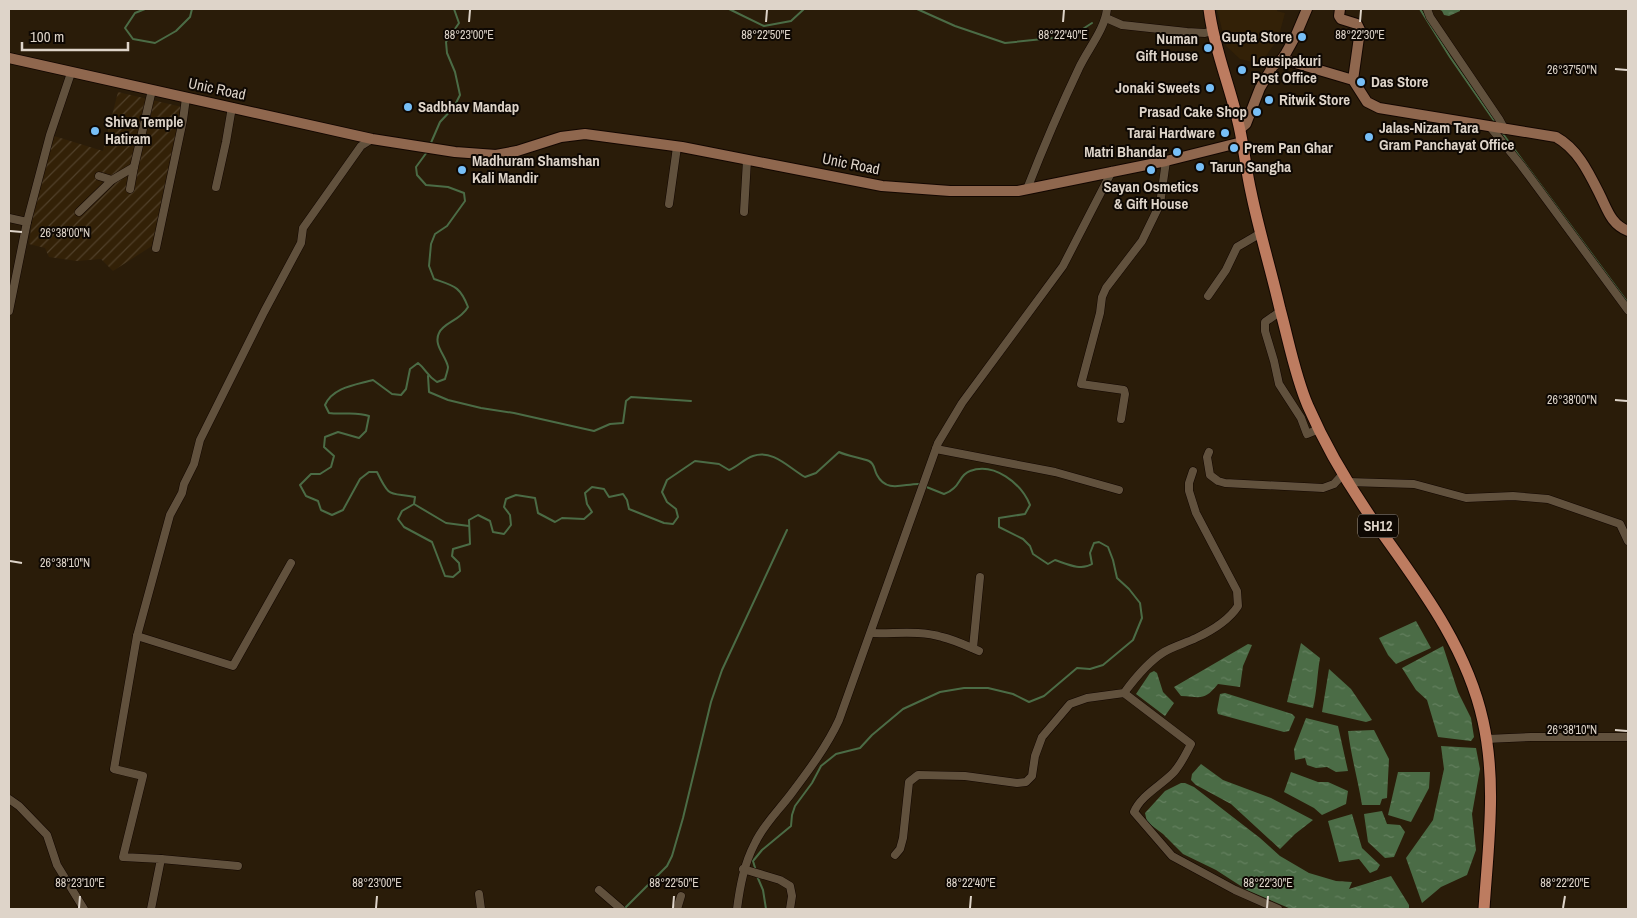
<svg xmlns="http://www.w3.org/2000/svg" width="1637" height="918" font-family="'Archivo Narrow',sans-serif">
  <defs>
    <pattern id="industrial-furrows" width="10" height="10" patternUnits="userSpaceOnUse" patternTransform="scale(1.25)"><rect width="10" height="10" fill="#332107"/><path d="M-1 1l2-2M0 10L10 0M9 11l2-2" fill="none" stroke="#50402a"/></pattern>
    <pattern id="water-ripples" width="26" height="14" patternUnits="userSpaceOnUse" patternTransform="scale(1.25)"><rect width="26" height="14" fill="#4b6c46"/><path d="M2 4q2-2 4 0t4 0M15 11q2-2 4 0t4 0" fill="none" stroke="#64805f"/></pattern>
  </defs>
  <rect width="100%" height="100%" fill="#2a1c09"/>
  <!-- built -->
  <polygon fill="#332107" points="1217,9 1277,9 1277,11 1285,13 1278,39 1263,60 1256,63 1240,59 1226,46"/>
  <!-- industrial -->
  <polygon fill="url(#industrial-furrows)" points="118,92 182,107 177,136 152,246 113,271 101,259 77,261 49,257 45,248 29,244 34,208 54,136 103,151"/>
  <!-- water -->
  <g fill="url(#water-ripples)">
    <polygon points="1438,9 1460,9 1460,11 1449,16 1444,15 1442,11"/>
    <polygon points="1416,621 1431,648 1396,664 1388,655 1379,638"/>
    <path d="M1301 643 1320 658C1317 675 1317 692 1313 708L1287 702Z"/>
    <path d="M1248 644 1252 645 1243 666 1240 687 1218 684C1204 701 1202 697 1181 696L1174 687Z"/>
    <polygon points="1443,646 1458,692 1471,718 1474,737 1471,741 1438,737 1427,700 1416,690 1402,668"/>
    <polygon points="1329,669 1351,689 1372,720 1366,722 1322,712"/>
    <polygon points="1154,671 1157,673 1163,692 1174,703 1165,716 1136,694 1150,673"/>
    <polygon points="1225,693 1292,714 1295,717 1289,731 1284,732 1218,714 1217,710 1220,694"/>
    <polygon points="1306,718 1338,726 1348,771 1336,772 1327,767 1316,768 1307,765 1305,758 1295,760 1294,749"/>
    <path d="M1374 730 1389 759 1387 798 1382 799 1380 805H1362C1358 780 1351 756 1348 731Z"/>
    <polygon points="1441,746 1476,748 1480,769 1472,814 1476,850 1467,875 1441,887 1422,903 1406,858 1433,820 1444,769"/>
    <polygon points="1201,764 1223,780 1271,798 1313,820 1295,834 1280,849 1231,804 1196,785 1191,780 1192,774"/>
    <polygon points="1291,772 1318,782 1328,782 1348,791 1346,804 1322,815 1314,808 1284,792"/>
    <polygon points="1398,772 1430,772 1429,788 1411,822 1388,815"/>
    <polygon points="1181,783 1185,783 1194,787 1260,838 1280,856 1309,873 1336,881 1352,882 1349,889 1391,876 1409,905 1409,909 1291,909 1247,890 1216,870 1183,854 1163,834 1147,822 1145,813 1165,791"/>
    <polygon points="1382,811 1387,824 1400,825 1405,832 1394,857 1385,858 1368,842 1364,814"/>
    <polygon points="1352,814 1362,848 1380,865 1377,870 1370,873 1359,859 1339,862 1328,821"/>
  </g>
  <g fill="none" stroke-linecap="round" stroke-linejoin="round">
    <!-- stream -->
    <g stroke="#4b6c46" stroke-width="2">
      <polyline points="145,9 135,13 125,28 133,39 155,43 176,31 190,17 192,9"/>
      <polyline points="729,9 764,26 791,21 804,9"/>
      <polyline points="917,9 955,26 1005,43 1072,36 1092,23"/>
      <polyline points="1420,9 1450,57 1495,122"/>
      <polyline points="1503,134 1628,303"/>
      <polyline points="430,145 440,122 454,107 460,95 455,72 447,53 446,42 459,23 454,9"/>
      <path d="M427 152 416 167 417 175 426 185 448 187 464 193 465 201 447 226 435 234 431 244 429 266 434 279C454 286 460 286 468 307 460 321 444 322 439 333 433 345 446 356 448 367 448 370 446 375 445 379L437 382C426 375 427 370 418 363L410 369 406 389 401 395 392 394 373 380C356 385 333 387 325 405L329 413C343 415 356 411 369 416L366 431 359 438 338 432 325 437 324 447 334 456 331 467 320 474H311L300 485 306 496 318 501 321 510 332 515 343 510 360 479 369 472H377C390 499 389 492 415 497L414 504 402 511 398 519 404 527 432 542 445 576 453 577 460 571 459 563 452 556 453 549 470 544 469 520 478 515 490 521 493 532 504 534 511 525 510 515 504 507 506 499 516 495 535 498 538 513 555 522 562 518 584 519 592 512 587 504 585 493 592 487 604 489 609 497 623 494 627 500 629 509 664 523 673 524 678 517 676 509 667 502 662 492 667 480 695 461 719 464 729 470C737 467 744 459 753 456 773 449 789 468 805 477L816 473 839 452C847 456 863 458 869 461 875 464 874 470 877 475 887 494 905 483 920 484"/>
      <polyline points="428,376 429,392 448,400 481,408 514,413 594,431 610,424 623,423 626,401 631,397 691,401"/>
      <polyline points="414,504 446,523 469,526"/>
      <path d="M756 871 753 861 762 850 791 826 792 815 795 806 812 783 821 766 836 754 860 748 872 735 903 709 940 692 964 688H988L1013 694 1029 702 1044 696 1077 668 1090 669 1103 665 1133 640 1142 618 1140 603 1129 589 1117 578 1113 560 1108 547 1099 542 1094 543 1090 553 1092 564C1081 571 1067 564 1055 560L1048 564 1033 554 1030 546 1023 539 999 527V518L1025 514 1030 505C1021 483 994 462 970 471 961 474 960 483 954 488 951 491 947 493 944 494L924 486"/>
      <polyline points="757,876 763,890 766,909"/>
      <polyline points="624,909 667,866 672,856 683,818 711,702 722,670 787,530"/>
    </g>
    <!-- street casing -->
    <g stroke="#120600" stroke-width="9">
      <g id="street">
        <polyline points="1427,9 1430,17 1499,119 1505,130"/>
        <polyline points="1106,18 1122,25 1187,32 1205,33 1212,31"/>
        <polyline points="1491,128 1521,165 1628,310"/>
        <polyline points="99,176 112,180"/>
        <polyline points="216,187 226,142 232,107"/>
        <polyline points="130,189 134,167 152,90"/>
        <path d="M1027 189C1043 148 1060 108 1079 68 1088 49 1105 29 1107 9"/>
        <polyline points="669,204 677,147"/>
        <polyline points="79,212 112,180 134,167"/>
        <polyline points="744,212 747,160"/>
        <polyline points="9,218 27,222 9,311"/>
        <polyline points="27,222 50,135 71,73"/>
        <polyline points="156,248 183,120 186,98"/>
        <polyline points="1208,296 1226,270 1237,247 1261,233"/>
        <polyline points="1281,311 1265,322 1265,331 1274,361 1279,384 1301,418 1307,434 1319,429"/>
        <polyline points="1121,419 1125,394 1124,390 1081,384 1100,313 1102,297 1106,288 1142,241 1160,204 1166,161"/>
        <polyline points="936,449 1055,472 1119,490"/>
        <polyline points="1209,452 1207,457 1210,475 1218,481 1225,483 1323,488 1334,484 1343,474"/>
        <polyline points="1348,482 1414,484 1466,498 1513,496 1548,499 1620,524 1628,541"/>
        <path d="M871 633C895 634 919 630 942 637 955 640 967 646 979 651"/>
        <polyline points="137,636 170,515 182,493 184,484 194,464 200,440 264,312 301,243 303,228 361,146 372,139"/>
        <polyline points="973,648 980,577"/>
        <path d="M1124 693 1191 744C1186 754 1181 764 1174 772 1162 785 1141 795 1134 812L1172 856 1235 890 1278 909"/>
        <polyline points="1486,739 1531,737 1628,737"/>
        <polyline points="9,799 19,806 47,835 57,865 84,909"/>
        <path d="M895 855 900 849 903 838 909 782 918 775 965 776 1017 783 1026 782 1032 776 1035 756 1042 737 1070 704 1087 698 1124 693C1135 678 1148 662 1164 652 1174 646 1186 643 1196 638 1211 631 1229 620 1238 606L1237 591 1196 513 1189 491V483L1193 471"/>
        <polyline points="161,859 238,866"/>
        <polyline points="743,869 780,880 790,886 792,896 790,909"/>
        <polyline points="599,890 621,909"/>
        <polyline points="479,894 481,909"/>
        <polyline points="151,909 161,859 123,857 143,776 114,769 137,636 233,666 291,563"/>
        <polyline points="677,909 681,896"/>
        <path d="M737 909C740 886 744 864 755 843 764 824 779 810 791 794 809 770 827 746 839 720L938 443 962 403 1063 266 1112 171"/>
      </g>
    </g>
    <!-- secondary casing -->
    <g stroke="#120600" stroke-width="12">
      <g id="secondary">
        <polyline points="1340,9 1339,16 1341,19 1357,24 1360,30 1353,80"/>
        <polyline points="9,58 372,139 455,152 496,155 517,151 561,137 585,134 682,147 882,186 950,191 1018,191 1166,161 1242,142"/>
        <path d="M1282 59 1353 80 1367 102 1379 108 1556 137C1578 149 1589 173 1600 195 1608 211 1611 224 1628 231"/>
        <polyline points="1240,129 1246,124 1260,88 1273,66 1282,59 1286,53 1296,35 1307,9"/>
      </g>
    </g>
    <!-- primary casing -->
    <g stroke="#120600" stroke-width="13">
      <path id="primary" d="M1209 9C1214 49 1230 86 1239 126 1244 148 1246 170 1251 192 1259 231 1271 270 1280 309 1289 342 1295 376 1308 406 1325 445 1346 481 1370 516 1415 580 1466 643 1483 721 1497 783 1488 847 1484 909"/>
    </g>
    <!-- street -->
    <use href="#street" stroke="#61513d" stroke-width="8"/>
    <!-- secondary -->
    <use href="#secondary" stroke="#8f674e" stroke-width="10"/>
    <!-- primary -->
    <use href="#primary" stroke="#bd7c60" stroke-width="11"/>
  </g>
  <!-- ticks -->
  <path fill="none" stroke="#ded4c9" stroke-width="2" d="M469 22 470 10M766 22 767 10M1063 22 1064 10M1360 22 1361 10M1615 69 1627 70M10 231 22 232M1615 400 1627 401M10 561 22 563M1615 730 1627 731M79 908 80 896M376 908 377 896M673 908 674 896M970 908 971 896M1267 908 1268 896M1563 908 1565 896"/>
  <!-- markers -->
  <g fill="#77bff7" stroke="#0e0803" stroke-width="2">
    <circle cx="1302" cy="37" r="5"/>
    <circle cx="1208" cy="48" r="5"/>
    <circle cx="1242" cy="70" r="5"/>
    <circle cx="1361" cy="82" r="5"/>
    <circle cx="1210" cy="88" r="5"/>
    <circle cx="1269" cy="100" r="5"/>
    <circle cx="408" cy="107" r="5"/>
    <circle cx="1257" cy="112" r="5"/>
    <circle cx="95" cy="131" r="5"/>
    <circle cx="1225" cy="133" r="5"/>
    <circle cx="1369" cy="137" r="5"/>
    <circle cx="1234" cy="148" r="5"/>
    <circle cx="1177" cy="152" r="5"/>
    <circle cx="1200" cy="167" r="5"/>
    <circle cx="462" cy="170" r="5"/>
    <circle cx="1151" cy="170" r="5"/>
  </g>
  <g text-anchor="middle" stroke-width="4" stroke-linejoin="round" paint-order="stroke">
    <!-- shield labels -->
    <rect fill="#0e0803" stroke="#a0978e" stroke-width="1" x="1358" y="514.5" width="40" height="23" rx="4"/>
    <g font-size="14" font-weight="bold" fill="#ded4c9">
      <text x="1378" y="531">SH12</text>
    </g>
    <!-- poi labels -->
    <g font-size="15" font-weight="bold" fill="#ded4c9" stroke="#0e0803" text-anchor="start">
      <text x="1292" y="42" text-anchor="end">Gupta Store</text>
      <text x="1198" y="44" text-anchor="end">Numan<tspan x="1198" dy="17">Gift House</tspan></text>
      <text x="1252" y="66">Leusipakuri<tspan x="1252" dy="17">Post Office</tspan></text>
      <text x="1371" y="87">Das Store</text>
      <text x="1200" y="93" text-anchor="end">Jonaki Sweets</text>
      <text x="1279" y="105">Ritwik Store</text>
      <text x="418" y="112">Sadbhav Mandap</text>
      <text x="1247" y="117" text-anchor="end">Prasad Cake Shop</text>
      <text x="105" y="127">Shiva Temple<tspan x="105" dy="17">Hatiram</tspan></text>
      <text x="1379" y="133">Jalas-Nizam Tara<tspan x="1379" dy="17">Gram Panchayat Office</tspan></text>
      <text x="1215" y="138" text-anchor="end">Tarai Hardware</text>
      <text x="1244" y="153">Prem Pan Ghar</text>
      <text x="1167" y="157" text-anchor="end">Matri Bhandar</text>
      <text x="472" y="166">Madhuram Shamshan<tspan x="472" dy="17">Kali Mandir</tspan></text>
      <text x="1210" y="172">Tarun Sangha</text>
      <text x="1151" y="192" text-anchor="middle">Sayan Osmetics<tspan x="1151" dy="17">&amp; Gift House</tspan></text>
    </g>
    <!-- street labels -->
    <g font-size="15" fill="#ded4c9" stroke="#0e0803">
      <text transform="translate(217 89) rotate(12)" y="5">Unic Road</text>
      <text transform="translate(851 164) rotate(11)" y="5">Unic Road</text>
    </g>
  </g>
  <g font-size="12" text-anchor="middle" fill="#ded4c9" stroke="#0e0803" stroke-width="4" stroke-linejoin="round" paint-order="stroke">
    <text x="469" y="39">88°23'00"E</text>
    <text x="766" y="39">88°22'50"E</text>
    <text x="1063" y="39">88°22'40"E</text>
    <text x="1360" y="39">88°22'30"E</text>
    <text x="1572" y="74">26°37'50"N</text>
    <text x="65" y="237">26°38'00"N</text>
    <text x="1572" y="404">26°38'00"N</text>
    <text x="65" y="567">26°38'10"N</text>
    <text x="1572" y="734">26°38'10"N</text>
    <text x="80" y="887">88°23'10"E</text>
    <text x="377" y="887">88°23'00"E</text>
    <text x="674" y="887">88°22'50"E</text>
    <text x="971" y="887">88°22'40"E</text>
    <text x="1268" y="887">88°22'30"E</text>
    <text x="1565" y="887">88°22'20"E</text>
  </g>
  <!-- border -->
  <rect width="1637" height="918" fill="none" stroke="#ded4c9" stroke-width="20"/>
  <!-- scale -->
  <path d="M22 42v8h106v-8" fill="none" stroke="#ded4c9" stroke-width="2.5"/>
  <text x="30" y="42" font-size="15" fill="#ded4c9" stroke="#0e0803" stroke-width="4" paint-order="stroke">100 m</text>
</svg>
